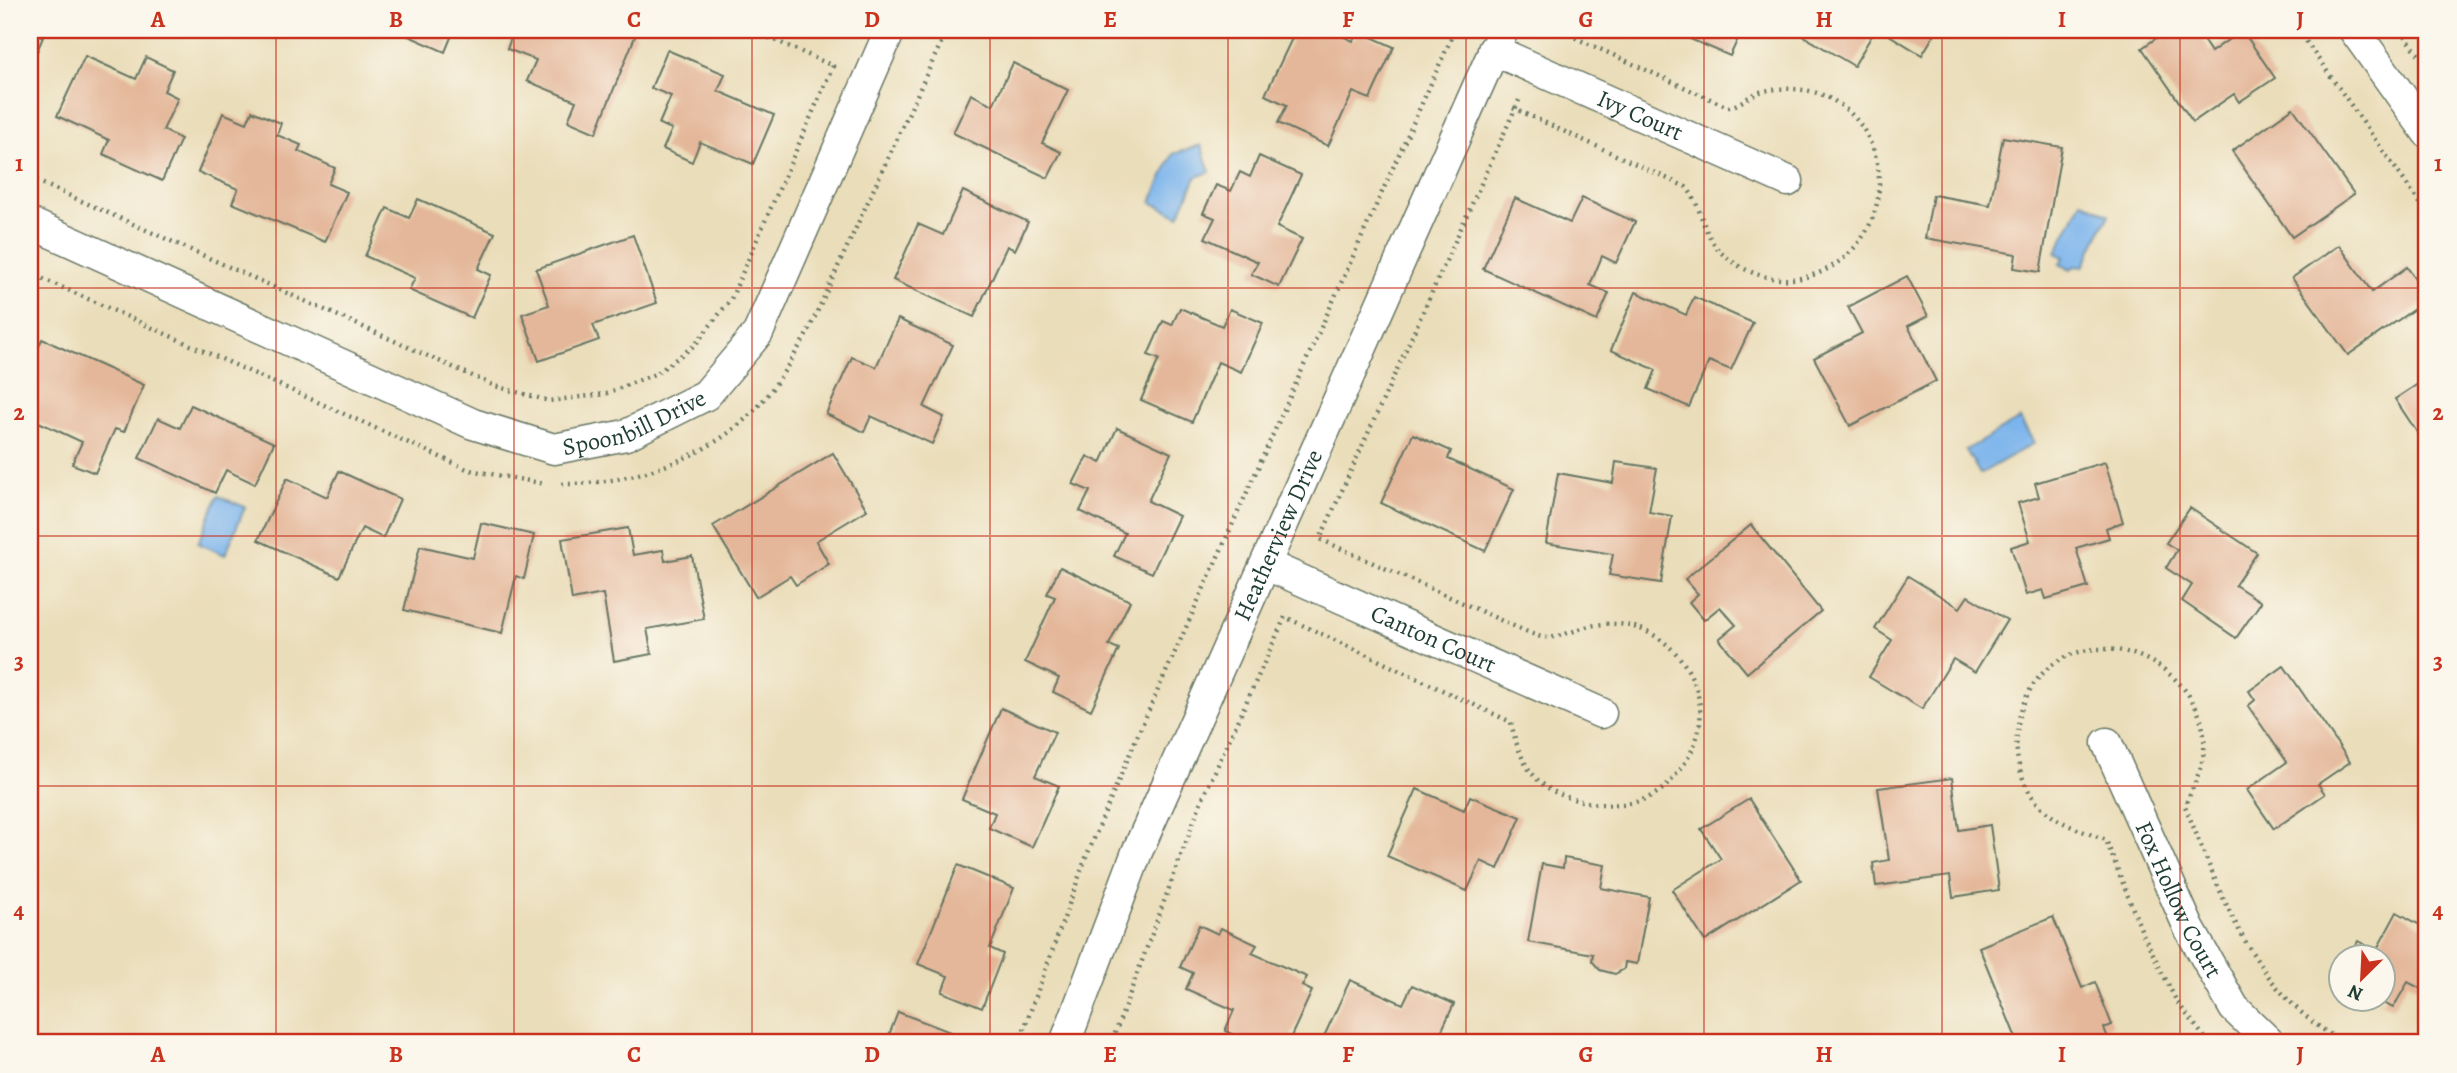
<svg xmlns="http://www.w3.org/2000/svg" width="2457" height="1073" font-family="Alegreya,serif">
  <rect width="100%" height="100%" fill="#fbf7ec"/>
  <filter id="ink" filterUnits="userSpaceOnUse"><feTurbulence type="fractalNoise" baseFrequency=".0143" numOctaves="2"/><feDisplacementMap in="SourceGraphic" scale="14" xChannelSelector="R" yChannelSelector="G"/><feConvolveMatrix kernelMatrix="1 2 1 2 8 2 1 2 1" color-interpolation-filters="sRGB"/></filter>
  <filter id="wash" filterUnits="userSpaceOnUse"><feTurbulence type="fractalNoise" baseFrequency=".00686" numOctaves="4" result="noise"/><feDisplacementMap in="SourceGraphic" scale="28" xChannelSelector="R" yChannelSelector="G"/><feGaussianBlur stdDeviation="1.57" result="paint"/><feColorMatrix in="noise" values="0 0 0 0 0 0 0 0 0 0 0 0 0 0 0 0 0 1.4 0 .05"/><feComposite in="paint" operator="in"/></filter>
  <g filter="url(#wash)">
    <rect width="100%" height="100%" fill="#eaddb9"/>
    <!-- water -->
    <g fill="#7cb4ec" stroke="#4e7890" stroke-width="2">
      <polygon points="1201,145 1210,172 1196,177 1179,216 1151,202 1173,154"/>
      <polygon points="2082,201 2109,215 2083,267 2075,266 2071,270 2060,264 2064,257 2056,253"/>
      <polygon points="2020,419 2034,443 1980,474 1966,450"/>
      <polygon points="218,496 245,507 225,555 198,543"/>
    </g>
    <g id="blocks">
      <!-- building -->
      <g fill="#e4b79a">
        <polygon points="395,30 454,30 445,52"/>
        <polygon points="514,30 625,30 636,34 596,133 568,121 576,101 527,81 536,60 507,49"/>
        <polygon points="1296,30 1329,30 1353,41 1358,31 1394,47 1370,99 1353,92 1328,146 1278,123 1287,105 1265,95"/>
        <polygon points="1669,30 1742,30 1730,56"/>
        <polygon points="1803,30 1875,30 1854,66 1800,34"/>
        <polygon points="1881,30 1937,30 1922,55"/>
        <polygon points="2168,30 2204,30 2199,34 2211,52 2242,30 2275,78 2239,102 2234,94 2193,122 2142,48"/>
        <polygon points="30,32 43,37 30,68"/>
        <polygon points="667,50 725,74 718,91 774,115 753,164 700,142 692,162 663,149 672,129 659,124 671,96 651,88"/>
        <polygon points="85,56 136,79 146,57 173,70 164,91 178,98 163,130 181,139 162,181 103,154 109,140 57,116"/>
        <polygon points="1013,63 1068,90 1042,143 1061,152 1048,178 953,133 971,94 993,105"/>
        <polygon points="2293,108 2354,194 2292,237 2232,151"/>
        <polygon points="252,111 281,123 277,135 301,145 298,151 335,168 328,184 347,192 325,242 232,203 238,189 198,172 223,113 247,123"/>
        <polygon points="2003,137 2062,147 2040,272 2014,268 2016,254 1925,238 1933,195 1990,205"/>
        <polygon points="1259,156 1301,175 1277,227 1302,239 1279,287 1251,274 1258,262 1205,238 1215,218 1203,213 1216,185 1231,191 1240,172 1250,177"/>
        <polygon points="963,191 1028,222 1015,250 1007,246 974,317 893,280 918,224 943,235"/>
        <polygon points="1515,198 1570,223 1582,198 1635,222 1616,263 1602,256 1590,285 1609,293 1597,321 1483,269"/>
        <polygon points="418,199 495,233 478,269 491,275 472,318 409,290 415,278 365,256 387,208 409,218"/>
        <polygon points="633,235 657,303 593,325 599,340 539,361 522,314 549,305 536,269"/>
        <polygon points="2339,245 2372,292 2407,267 2427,296 2427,300 2348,355 2292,278"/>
        <polygon points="1907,276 1928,316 1908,326 1936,381 1850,426 1814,358 1862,333 1848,307"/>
        <polygon points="1636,292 1686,315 1694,297 1753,323 1731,370 1709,361 1689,407 1648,389 1656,370 1611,350"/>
        <polygon points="1180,308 1222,326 1230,309 1263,323 1241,372 1218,362 1192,422 1141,400 1159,359 1148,355 1163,321 1172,325"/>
        <polygon points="898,319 953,345 924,407 944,417 932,444 871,416 864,432 826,414 852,357 876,367"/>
        <polygon points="42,339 144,385 124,432 115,429 95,473 72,464 82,442 30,418 30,367"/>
        <polygon points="2427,351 2427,375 2416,359"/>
        <polygon points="2427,378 2427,447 2395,399"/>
        <polygon points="191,405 274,443 255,484 226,470 215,493 139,458 158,418 180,428"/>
        <polygon points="1117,428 1171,453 1148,501 1179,516 1152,573 1114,556 1125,533 1080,511 1090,491 1073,484 1087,456 1101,463"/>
        <polygon points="1413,434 1451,451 1448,459 1514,489 1485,551 1381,503"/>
        <polygon points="833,453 867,510 816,541 829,564 796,585 790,576 756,597 713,526"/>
        <polygon points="1616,462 1657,468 1649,512 1672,516 1661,583 1609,575 1613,554 1546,543 1558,473 1613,483"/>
        <polygon points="2105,462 2123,522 2106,528 2109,538 2076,548 2088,587 2046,599 2043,590 2026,595 2011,547 2030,541 2018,503 2039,497 2035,483"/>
        <polygon points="339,471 400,499 383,538 362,528 339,577 258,540 287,478 327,497"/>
        <polygon points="2190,508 2257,553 2235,585 2261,602 2236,638 2182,601 2192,585 2166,568 2177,550 2166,543"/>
        <polygon points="481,523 534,535 524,579 516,576 502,633 404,610 420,546 473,558"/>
        <polygon points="1751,525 1821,611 1747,673 1719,639 1736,625 1720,607 1704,620 1689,602 1698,594 1685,579"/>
        <polygon points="628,528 633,555 663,550 665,561 692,556 704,619 647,629 652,654 614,661 603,594 572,600 562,539"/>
        <polygon points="1060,567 1130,601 1109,645 1119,649 1091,710 1053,692 1059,678 1025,662 1055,597 1047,594"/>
        <polygon points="1908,576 1960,608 1968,596 2007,620 1975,672 1953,659 1922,709 1869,677 1892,640 1875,629"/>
        <polygon points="2284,666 2350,762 2318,784 2325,794 2274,829 2247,790 2287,762 2248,706 2255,700 2249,691"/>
        <polygon points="1001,708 1055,732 1035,776 1059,786 1032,847 989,828 995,813 962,799"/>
        <polygon points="1952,778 1959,830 1990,825 1999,890 1953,897 1950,876 1876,886 1873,863 1889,860 1878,788"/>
        <polygon points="1417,789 1464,810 1470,796 1521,817 1498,869 1481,861 1467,891 1387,856"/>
        <polygon points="1749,799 1801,880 1705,941 1672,890 1721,859 1701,829"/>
        <polygon points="1564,858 1605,865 1601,888 1649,897 1637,964 1625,962 1624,969 1615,974 1600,970 1592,961 1593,954 1528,942 1542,864 1563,868"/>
        <polygon points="958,865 1014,888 990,948 1003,954 982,1008 942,992 948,976 918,964"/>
        <polygon points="2397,912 2427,929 2427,992 2408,982 2393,1008 2377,1000 2384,1000 2384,958 2349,958 2358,941 2376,951"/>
        <polygon points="2053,917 2082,988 2095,982 2112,1025 2104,1028 2110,1043 2018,1043 1979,947"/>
        <polygon points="1199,925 1218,934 1221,928 1257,945 1252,953 1307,977 1302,986 1312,991 1288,1043 1252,1043 1225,1031 1234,1010 1186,989 1193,973 1180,967"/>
        <polygon points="1350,980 1403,1004 1412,985 1454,1004 1436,1043 1321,1043"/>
        <polygon points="898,1012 953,1033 948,1043 886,1043"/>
      </g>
    </g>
  </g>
  <g filter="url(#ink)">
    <use href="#blocks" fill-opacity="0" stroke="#667563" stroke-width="2"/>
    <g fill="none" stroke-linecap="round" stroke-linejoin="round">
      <!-- street casing -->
      <g stroke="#667563" stroke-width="33">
        <g id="street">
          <polyline points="2354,30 2427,132"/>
          <path id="s1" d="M1493 50 1788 181"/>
          <path id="s2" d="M30 223 473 424 554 449 626 435 706 395 758 333 890 30"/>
          <path id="s3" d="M1267 565 1601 713"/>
          <path id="s4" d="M2107 743 2189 928 2234 1008 2270 1043"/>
          <path id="s5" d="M1065 1043 1137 852 1503 30"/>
        </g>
      </g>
      <!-- path -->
      <g stroke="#667563" stroke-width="4.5" stroke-dasharray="2 5" stroke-linecap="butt">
        <polyline points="2298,30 2427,213"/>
        <polyline points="2401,30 2427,66"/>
        <path d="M1513 108 1686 187C1704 207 1700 236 1725 256 1812 326 1919 224 1864 130 1852 110 1828 93 1804 90 1789 88 1771 88 1757 93 1747 97 1738 106 1728 107L1558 30"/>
        <polyline points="30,178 495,386 549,401 605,394 657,373 695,345 731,299 833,66 752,30"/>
        <polyline points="30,273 469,470 546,484"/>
        <path d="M562 484C619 485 691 464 736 427 767 403 787 367 807 334L947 30"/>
        <polyline points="1019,1043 1085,860 1139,732 1455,30"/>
        <path d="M1131 1043 1114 1036 1201 802 1285 617 1511 722C1521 771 1541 796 1593 803 1621 807 1650 804 1671 781 1693 756 1706 728 1698 695 1685 646 1641 615 1590 626 1574 629 1555 642 1538 636 1514 627 1490 615 1465 604 1417 582 1368 561 1320 539L1520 98"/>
        <path d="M2209 1043 2177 1002 2142 932 2106 840C2085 832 2056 823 2040 806 2000 764 2012 679 2068 656 2129 629 2210 683 2204 751 2202 770 2192 789 2185 806 2221 894 2255 997 2346 1043"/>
      </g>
      <!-- street -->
      <use href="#street" stroke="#fff" stroke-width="30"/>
    </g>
  </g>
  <!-- grid -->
  <path fill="none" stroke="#c8321e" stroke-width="2" stroke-opacity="0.55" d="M276 30V1043M514 30V1043M752 30V1043M990 30V1043M1228 30V1043M1466 30V1043M1704 30V1043M1942 30V1043M2180 30V1043M30 288H2427M30 536H2427M30 786H2427"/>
  <g text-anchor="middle" stroke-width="5" stroke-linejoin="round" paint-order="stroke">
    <!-- street labels -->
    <g font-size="24" fill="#1f3d34" stroke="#fbf7ec">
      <text dy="8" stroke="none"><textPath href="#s1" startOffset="161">Ivy Court</textPath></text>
      <text dy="8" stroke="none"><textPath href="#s2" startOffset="656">Spoonbill Drive</textPath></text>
      <text dy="8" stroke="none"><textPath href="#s5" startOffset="551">Heatherview Drive</textPath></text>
      <text dy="8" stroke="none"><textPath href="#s3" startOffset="182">Canton Court</textPath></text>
      <text dy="8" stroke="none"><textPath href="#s4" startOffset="172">Fox Hollow Court</textPath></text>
    </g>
  </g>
  <!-- margin -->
  <rect width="2457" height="1073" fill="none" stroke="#fbf7ec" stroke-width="77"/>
  <!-- north arrow -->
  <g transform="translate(2362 978) rotate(204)"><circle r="33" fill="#fbf7ec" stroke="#a3ada2" stroke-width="2"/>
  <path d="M0-5L12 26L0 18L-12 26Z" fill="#c8321e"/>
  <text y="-10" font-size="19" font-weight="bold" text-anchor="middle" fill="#1f3d34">N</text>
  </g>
  <rect x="38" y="38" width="2380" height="996" fill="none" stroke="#c8321e" stroke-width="2.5"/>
  <g font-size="23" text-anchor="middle" font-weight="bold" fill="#c8321e">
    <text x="158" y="27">A</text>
    <text x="396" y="27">B</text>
    <text x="634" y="27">C</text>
    <text x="872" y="27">D</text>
    <text x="1110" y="27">E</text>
    <text x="1348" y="27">F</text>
    <text x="1586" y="27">G</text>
    <text x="1824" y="27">H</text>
    <text x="2062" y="27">I</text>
    <text x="2300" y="27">J</text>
    <text x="19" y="171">1</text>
    <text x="2438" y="171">1</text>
    <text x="19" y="420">2</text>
    <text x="2438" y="420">2</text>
    <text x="19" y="669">3</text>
    <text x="2438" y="669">3</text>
    <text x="19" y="918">4</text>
    <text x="2438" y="918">4</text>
    <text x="158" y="1062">A</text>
    <text x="396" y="1062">B</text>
    <text x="634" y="1062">C</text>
    <text x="872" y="1062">D</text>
    <text x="1110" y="1062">E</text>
    <text x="1348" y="1062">F</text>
    <text x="1586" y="1062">G</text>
    <text x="1824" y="1062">H</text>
    <text x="2062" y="1062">I</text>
    <text x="2300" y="1062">J</text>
  </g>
</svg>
